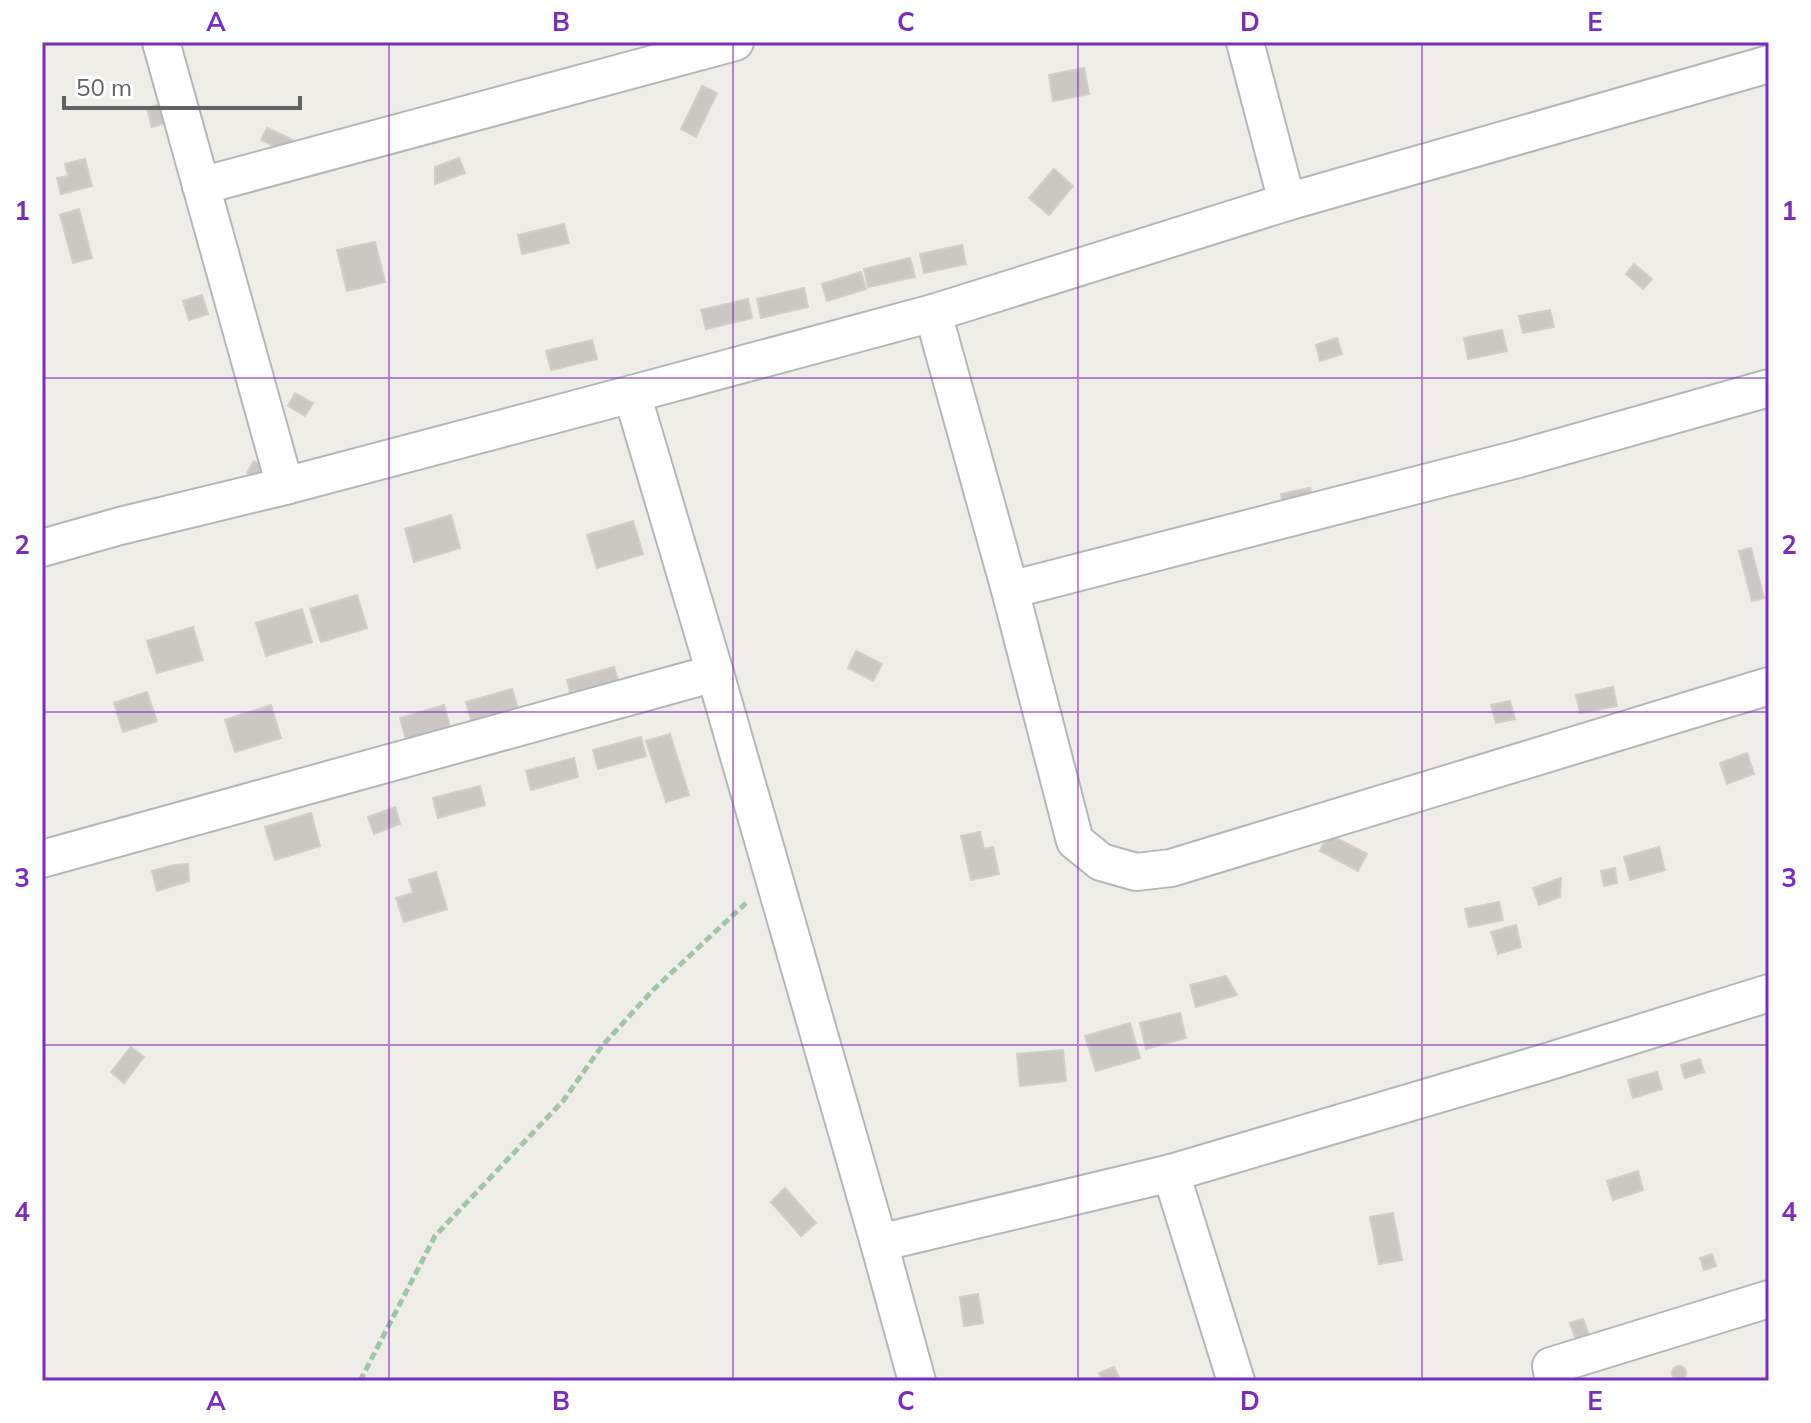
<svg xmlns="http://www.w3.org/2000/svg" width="1811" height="1423" font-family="Mulish,sans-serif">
  <rect width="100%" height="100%" fill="#efede7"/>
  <!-- building -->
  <g fill="#cbc8c4" stroke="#d4cec6" stroke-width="2">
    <polygon points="1084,68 1089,94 1053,101 1049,75"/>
    <polygon points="702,86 717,93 696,137 681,129"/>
    <polygon points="171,101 176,120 152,127 147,108"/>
    <polygon points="267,128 295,141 289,153 261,140"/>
    <polygon points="459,158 465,173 435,184 435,167"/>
    <polygon points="85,159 92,186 61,194 57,178 68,176 65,164"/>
    <polygon points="1054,169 1073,186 1049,215 1029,198"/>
    <polygon points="79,209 92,258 73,263 60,215"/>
    <polygon points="564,224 569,243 522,254 518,235"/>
    <polygon points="375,242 385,282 347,291 337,250"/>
    <polygon points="962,245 966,264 924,273 920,254"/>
    <polygon points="910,258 915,277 868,287 864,269"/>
    <polygon points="1634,264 1652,279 1643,289 1626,274"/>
    <polygon points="861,272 866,289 827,301 822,284"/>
    <polygon points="804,288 808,307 761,318 757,299"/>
    <polygon points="202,295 208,314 189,320 183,301"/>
    <polygon points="748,299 752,318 706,329 701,310"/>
    <polygon points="1550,310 1554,327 1523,333 1519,316"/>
    <polygon points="1502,330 1507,351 1468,359 1464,338"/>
    <polygon points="1337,338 1342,354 1320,361 1316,345"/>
    <polygon points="592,340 597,359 551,370 546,351"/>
    <polygon points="295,393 313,403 305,416 288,406"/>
    <polygon points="254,461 272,471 265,484 247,473"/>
    <polygon points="1310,488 1314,506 1286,513 1281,494"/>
    <polygon points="451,515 460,548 414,562 405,529"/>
    <polygon points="633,521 643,554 597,568 587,535"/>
    <polygon points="1751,548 1764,598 1752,601 1739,551"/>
    <polygon points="357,595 367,628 321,642 310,609"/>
    <polygon points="302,609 312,642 266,656 256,623"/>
    <polygon points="193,627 203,660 157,673 147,641"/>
    <polygon points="856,651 882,664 873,681 848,668"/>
    <polygon points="614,667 620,686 572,699 567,680"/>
    <polygon points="1613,687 1617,706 1580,713 1576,695"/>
    <polygon points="512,689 521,718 474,731 466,702"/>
    <polygon points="147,692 157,721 123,732 114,703"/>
    <polygon points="1510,701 1515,719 1496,723 1491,705"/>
    <polygon points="271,705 281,738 235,752 225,720"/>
    <polygon points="444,705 451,731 407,743 400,718"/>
    <polygon points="670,734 689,795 666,802 646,741"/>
    <polygon points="641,737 646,756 598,769 593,750"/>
    <polygon points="1747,753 1754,774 1727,784 1720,763"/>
    <polygon points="574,758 578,777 531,790 526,771"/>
    <polygon points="480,786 485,805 438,818 433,798"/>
    <polygon points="395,807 400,824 374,834 368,817"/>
    <polygon points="311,813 320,846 275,860 265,827"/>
    <polygon points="980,832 984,849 993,847 999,874 971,880 961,836"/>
    <polygon points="1328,834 1367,854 1358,871 1320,851"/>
    <polygon points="1659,847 1665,870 1630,880 1624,857"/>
    <polygon points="188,864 189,881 157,891 152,871 174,865"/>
    <polygon points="1615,868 1617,883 1604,886 1601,871"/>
    <polygon points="436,872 447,909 404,922 396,898 413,893 409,880"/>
    <polygon points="1561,878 1560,897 1539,905 1533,888"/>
    <polygon points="1499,902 1503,920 1469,927 1465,909"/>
    <polygon points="1516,925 1521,947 1498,954 1491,932"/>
    <polygon points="1226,976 1237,995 1196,1007 1190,985"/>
    <polygon points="1180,1013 1186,1038 1146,1049 1140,1023"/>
    <polygon points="1130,1023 1140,1058 1096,1071 1085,1036"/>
    <polygon points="131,1047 144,1057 124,1083 111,1072"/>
    <polygon points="1063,1050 1066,1081 1020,1086 1017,1054"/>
    <polygon points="1700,1059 1704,1072 1685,1078 1681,1065"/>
    <polygon points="1657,1072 1662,1089 1633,1098 1628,1080"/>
    <polygon points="1638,1171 1643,1190 1613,1200 1607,1181"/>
    <polygon points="785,1188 816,1223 801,1236 771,1202"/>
    <polygon points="1393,1213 1402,1260 1379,1264 1370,1217"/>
    <polygon points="1712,1254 1716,1266 1704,1270 1700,1258"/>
    <polygon points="978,1294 983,1323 964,1326 960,1297"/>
    <polygon points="1583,1319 1589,1335 1576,1340 1570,1323"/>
    <circle cx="1679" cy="1373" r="7"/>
    <polygon points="1114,1367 1121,1381 1103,1381 1099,1373"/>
  </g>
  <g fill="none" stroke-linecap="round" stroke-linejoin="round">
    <!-- street casing -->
    <g stroke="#b4b7ba" stroke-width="40">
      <g id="street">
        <polyline points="161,42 285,486"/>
        <polyline points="1245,42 1287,202 1769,64"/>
        <polyline points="201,186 735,42"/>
        <polyline points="933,313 1010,590 1075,841 1101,862 1136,872 1171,868 1769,686"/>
        <polyline points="632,394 933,313 1287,202"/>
        <polyline points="42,548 120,526 285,486 632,394 715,673 42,859"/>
        <polyline points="1010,590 1518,459 1769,388"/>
        <polyline points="715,673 879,1243 917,1381"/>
        <polyline points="1171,1173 1236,1381"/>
        <polyline points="879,1243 1171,1173 1547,1062 1769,993"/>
        <polyline points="1554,1381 1551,1366 1769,1299"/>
      </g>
    </g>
    <!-- path -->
    <polyline stroke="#a0c5a7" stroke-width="5" stroke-dasharray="8 4" stroke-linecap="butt" points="360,1381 435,1236 563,1101 602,1046 653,990 746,903"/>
    <!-- street -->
    <use href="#street" stroke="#fff" stroke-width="36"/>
  </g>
  <!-- grid -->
  <path fill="none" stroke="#7b2cbf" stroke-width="2" stroke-opacity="0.55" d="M389 42V1381M733 42V1381M1078 42V1381M1422 42V1381M42 378H1769M42 712H1769M42 1045H1769"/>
  <!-- border -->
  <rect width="1811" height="1423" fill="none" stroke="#ffffff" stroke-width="88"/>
  <!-- scale -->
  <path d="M64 96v12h236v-12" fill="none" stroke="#5f6366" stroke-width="4"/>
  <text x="76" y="96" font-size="24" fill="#5f6366" stroke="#ffffff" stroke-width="6" paint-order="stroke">50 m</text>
  <rect x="44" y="44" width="1723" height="1335" fill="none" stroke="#7b2cbf" stroke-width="3"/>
  <g font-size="26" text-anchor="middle" font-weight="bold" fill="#7b2cbf">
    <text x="216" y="31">A</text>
    <text x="561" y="31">B</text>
    <text x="906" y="31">C</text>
    <text x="1250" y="31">D</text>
    <text x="1595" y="31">E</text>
    <text x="22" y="220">1</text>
    <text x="1789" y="220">1</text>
    <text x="22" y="554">2</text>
    <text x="1789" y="554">2</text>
    <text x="22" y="887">3</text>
    <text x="1789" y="887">3</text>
    <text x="22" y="1221">4</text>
    <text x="1789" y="1221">4</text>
    <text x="216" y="1410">A</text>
    <text x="561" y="1410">B</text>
    <text x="906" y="1410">C</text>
    <text x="1250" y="1410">D</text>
    <text x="1595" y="1410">E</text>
  </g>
</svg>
